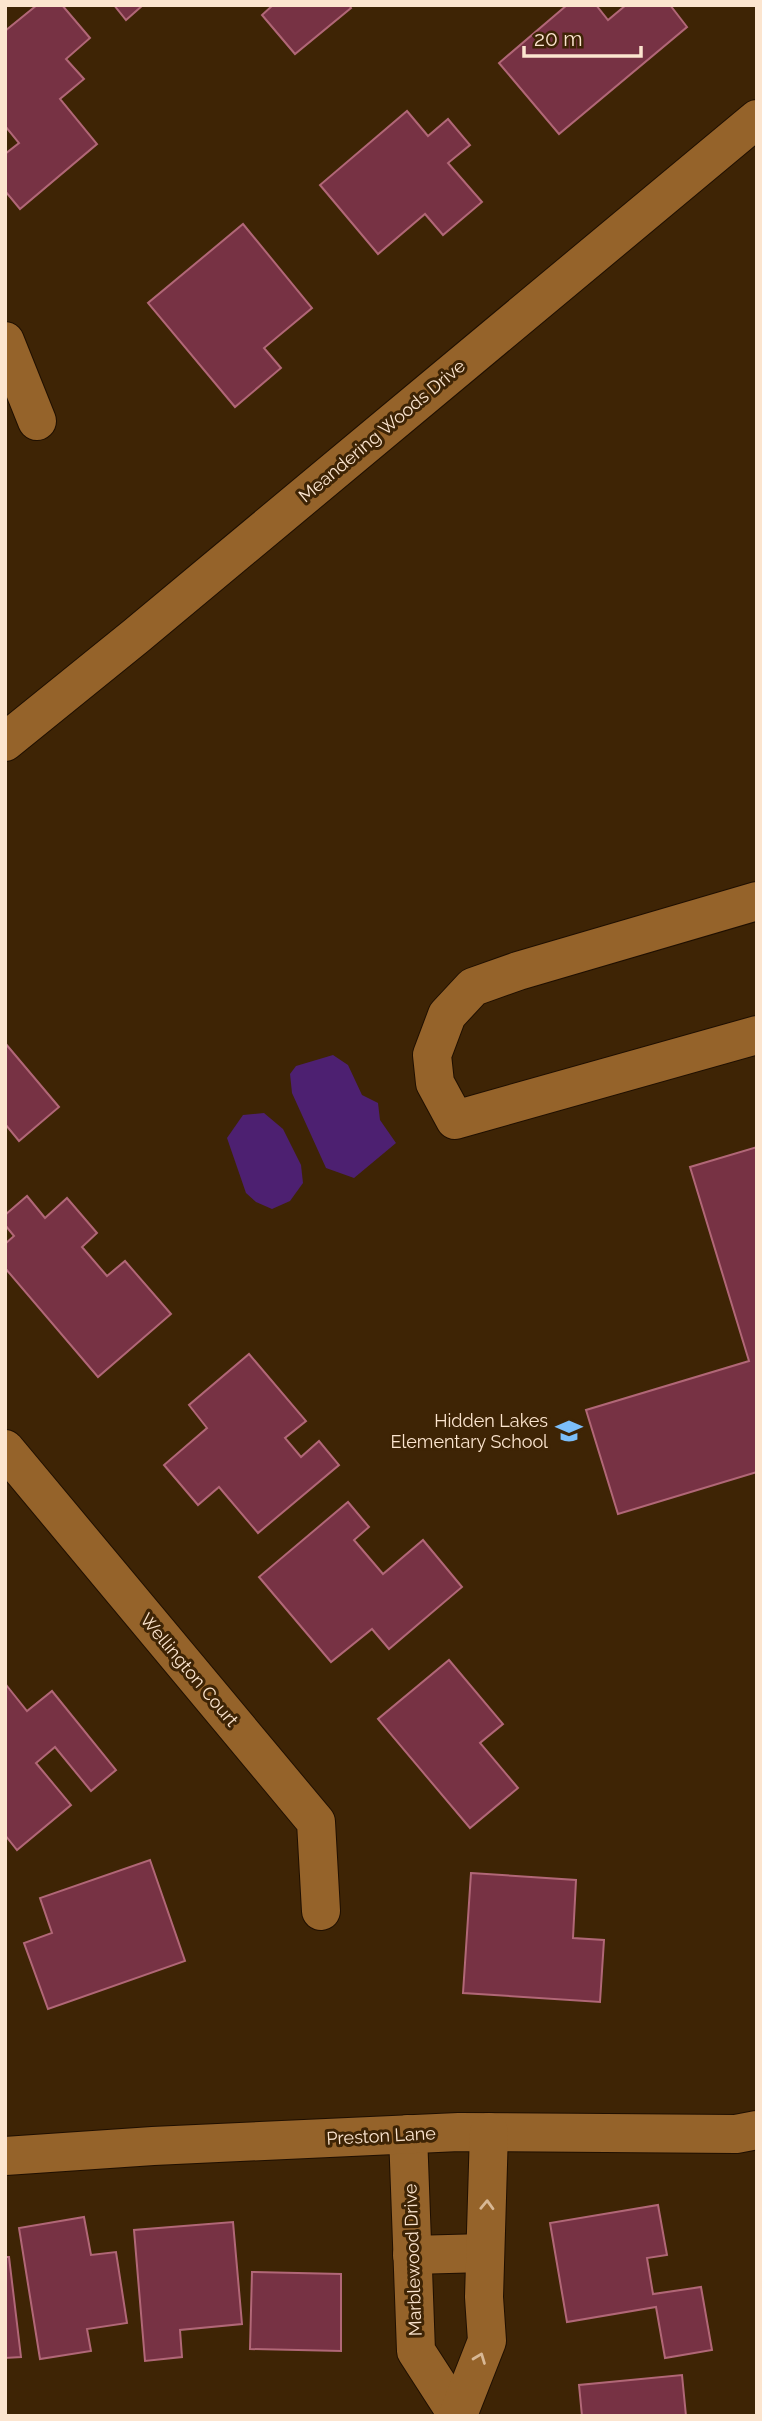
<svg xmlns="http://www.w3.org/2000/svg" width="762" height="2421" font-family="Raleway,sans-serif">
  <rect width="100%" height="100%" fill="#3e2405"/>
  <!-- green -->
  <g fill="#4d2071">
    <polygon points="333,1055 348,1065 362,1095 378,1103 380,1120 396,1143 354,1178 326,1168 292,1093 290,1074 296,1066"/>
    <polygon points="264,1113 283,1129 301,1165 303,1183 290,1201 272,1209 256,1202 246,1193 227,1138 243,1115"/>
  </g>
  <!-- building -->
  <g fill="#773244" stroke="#b16777" stroke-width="2">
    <polygon points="37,5 62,5 90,38 66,59 84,79 60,99 97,144 20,209 5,191 5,154 19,143 5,126 5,31"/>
    <polygon points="114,5 143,5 126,20"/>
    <polygon points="273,5 349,5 351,8 295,54 262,15"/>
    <polygon points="567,5 596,5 608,20 626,5 670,5 687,27 559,134 499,63"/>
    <polygon points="407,111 428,136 448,119 470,145 448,163 482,202 443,235 425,214 378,254 320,185"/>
    <polygon points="243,224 312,308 264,348 281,368 235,407 148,303"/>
    <polygon points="5,1043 59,1107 19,1141 5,1124"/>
    <polygon points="757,1147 757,1472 618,1514 586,1410 749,1361 690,1167"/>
    <polygon points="27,1196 45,1218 67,1198 97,1233 82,1247 107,1276 125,1261 171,1314 98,1377 5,1268 5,1244 14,1236 5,1225 5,1215"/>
    <polygon points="249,1354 306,1421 285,1438 301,1457 319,1441 339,1465 258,1533 219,1487 198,1505 164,1465 207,1428 189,1405"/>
    <polygon points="348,1502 369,1527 354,1540 383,1574 423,1540 462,1587 389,1649 372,1629 331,1662 259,1577"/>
    <polygon points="449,1660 503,1724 480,1743 518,1788 470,1828 378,1719"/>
    <polygon points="7,1686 27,1711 52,1691 116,1770 91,1791 55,1747 36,1763 71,1805 17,1850 5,1835 5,1688"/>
    <polygon points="150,1860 185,1961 48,2009 24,1943 52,1933 40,1898"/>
    <polygon points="471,1873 576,1880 573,1938 604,1940 600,2002 463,1993"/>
    <polygon points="658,2205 667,2255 647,2258 653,2294 701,2287 712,2350 665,2358 656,2307 567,2322 550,2223"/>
    <polygon points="84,2217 91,2255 116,2252 127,2323 87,2329 91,2351 40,2359 19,2228"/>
    <polygon points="233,2222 242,2324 180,2330 182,2357 145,2361 134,2230"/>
    <polygon points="5,2257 9,2257 21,2357 5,2358"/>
    <polygon points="252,2272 341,2274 341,2351 250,2349"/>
    <polygon points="682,2375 686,2416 582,2416 579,2385"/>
  </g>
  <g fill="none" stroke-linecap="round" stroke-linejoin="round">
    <!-- minor casing -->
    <g stroke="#1f0f01" stroke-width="40">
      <g id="minor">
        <polyline points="5,341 37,421"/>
        <polyline points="5,742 136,636 757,119"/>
        <polyline points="757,901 518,971 473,987 447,1015 432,1055 435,1083 455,1120 757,1035"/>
        <polyline points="5,1449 316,1822 321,1911"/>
        <polyline points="408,2134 416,2351 458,2416"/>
        <polyline points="5,2156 153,2146 459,2132 736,2134 757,2130"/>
        <polyline points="412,2255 485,2253"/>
        <polyline points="458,2415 487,2341 484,2297 489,2132"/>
      </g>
    </g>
    <!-- minor -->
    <use href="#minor" stroke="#95632a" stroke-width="38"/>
  </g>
  <!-- one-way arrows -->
  <defs><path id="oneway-chevron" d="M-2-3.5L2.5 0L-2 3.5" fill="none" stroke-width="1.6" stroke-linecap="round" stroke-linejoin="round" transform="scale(1.75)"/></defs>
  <g stroke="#d8b895">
    <use href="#oneway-chevron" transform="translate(487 2205) rotate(-88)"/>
    <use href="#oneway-chevron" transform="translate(480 2358) rotate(-69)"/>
  </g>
  <!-- icons -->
  <defs>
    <g id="school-bare" transform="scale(2.1)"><path d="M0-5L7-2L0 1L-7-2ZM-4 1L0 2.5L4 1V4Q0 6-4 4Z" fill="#7cbef9" stroke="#3e2405" stroke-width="2.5" paint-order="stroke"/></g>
  </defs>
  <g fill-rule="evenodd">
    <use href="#school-bare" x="569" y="1431"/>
  </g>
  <g text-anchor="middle" stroke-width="6" stroke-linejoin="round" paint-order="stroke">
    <!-- street labels -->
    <g font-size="18" fill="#fce5cf" stroke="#3e2405">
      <text transform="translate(382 431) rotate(-40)" y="6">Meandering Woods Drive</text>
      <text transform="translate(189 1670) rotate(50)" y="6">Wellington Court</text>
      <text transform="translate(381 2136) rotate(-3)" y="6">Preston Lane</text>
      <text transform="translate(413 2260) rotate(-92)" y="6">Marblewood Drive</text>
    </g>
    <!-- poi labels -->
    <g font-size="18" fill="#fce5cf" stroke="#3e2405" text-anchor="end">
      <text x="548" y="1427">Hidden Lakes<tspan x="548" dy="21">Elementary School</tspan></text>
    </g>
  </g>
  <!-- border -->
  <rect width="762" height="2421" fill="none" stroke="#fce5cf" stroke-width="14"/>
  <!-- scale -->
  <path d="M524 46v10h117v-10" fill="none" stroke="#fce5cf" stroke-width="3.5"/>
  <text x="534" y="46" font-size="21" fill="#fce5cf" stroke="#3e2405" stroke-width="5" paint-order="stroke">20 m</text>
</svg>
